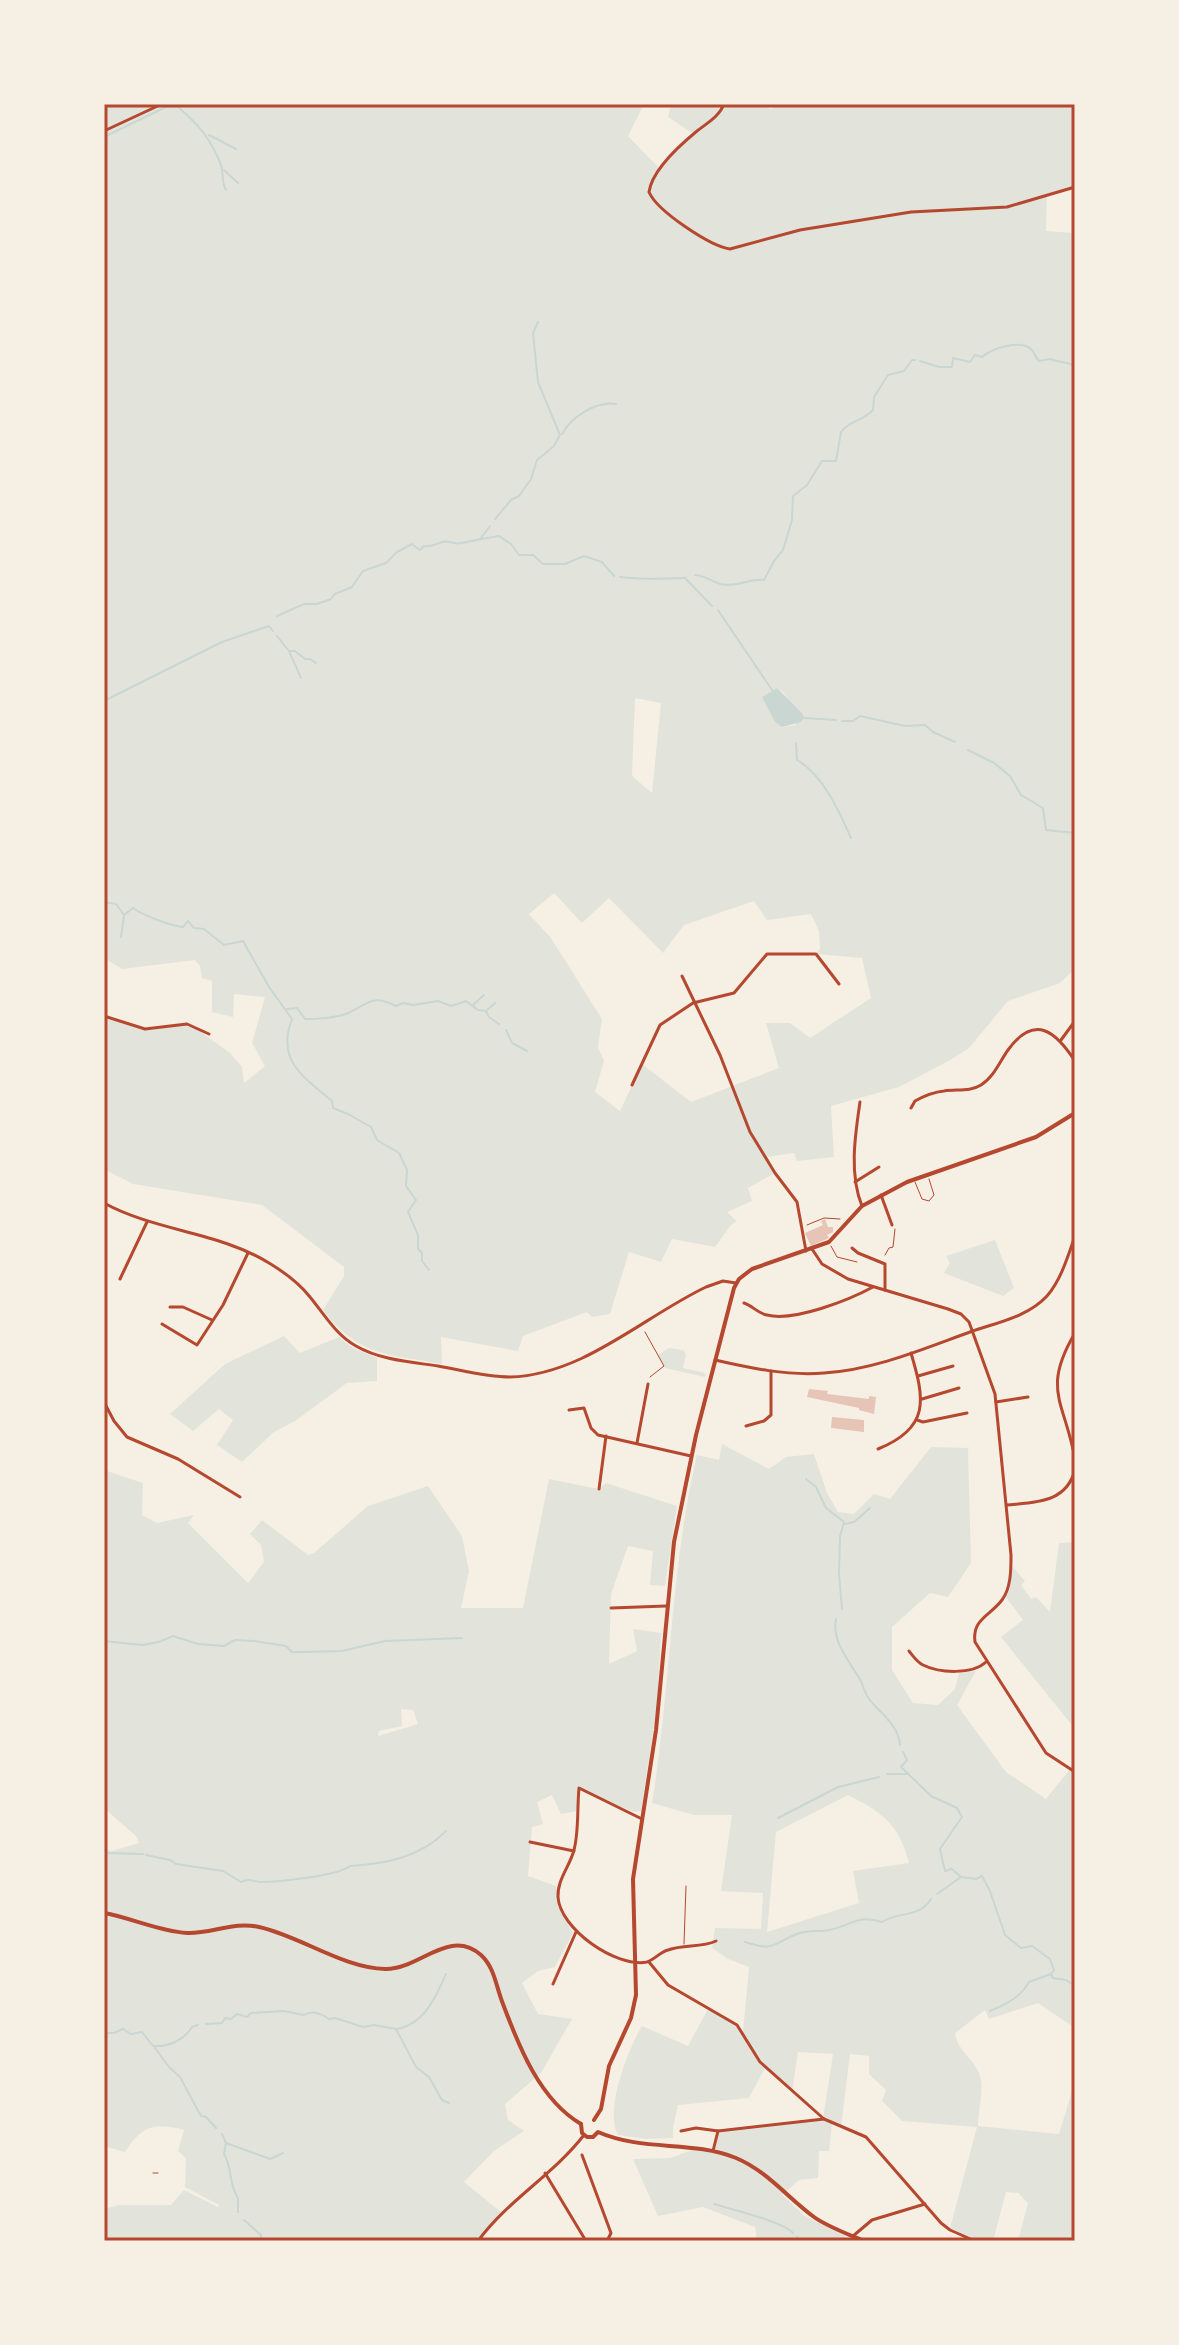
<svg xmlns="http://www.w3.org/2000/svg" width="1179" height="2345" font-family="'Asap Condensed',sans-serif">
  <rect width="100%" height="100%" fill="#f6efe4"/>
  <!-- green -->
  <g fill="#e2e4dc" fill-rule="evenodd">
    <path d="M104 104H644L628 136 660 169 694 134 668 117 671 104H756L772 109 774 104H1075V187L1047 196 1046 231 1075 233V969L1060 983 1008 1001 969 1048 952 1059 899 1087 831 1106 834 1157 797 1161 794 1153 766 1157 775 1173 748 1188 752 1201 727 1212 737 1221 731 1225 715 1247 672 1239 661 1262 629 1252 610 1314 592 1317 587 1312 523 1336 518 1351 441 1337 442 1364C388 1354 359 1357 323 1310L344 1276V1267L262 1205 133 1184 104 1169V1018L145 1030 170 1026H186L198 1030 230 1053 242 1067 244 1083 265 1066 252 1043 265 997 234 994 233 1017 212 1012V981L202 978 200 966 195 960 122 969 104 958ZM777 688 785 694 796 725 782 727 762 697ZM635 698 661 703 652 793 632 776ZM554 893 582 923 609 898 663 953 684 925 754 901 767 920 811 914 819 931 820 949 816 954 862 958 871 998 810 1038 790 1023H766L779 1068 691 1102 642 1064 620 1111 595 1092 604 1061 598 1047 602 1019 551 938 529 914Z"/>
    <polygon points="995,1240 1014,1288 1003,1296 944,1273 950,1263 946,1256"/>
    <polygon points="284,1336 300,1353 339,1337 353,1348 377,1358 377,1381 347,1383 295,1421 274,1432 242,1462 217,1445 233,1420 219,1409 193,1431 170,1414 225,1364"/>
    <polygon points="669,1348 683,1350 686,1354 683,1368 705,1373 705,1377 665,1368 658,1355"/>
    <path d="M722 1444 769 1469 786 1457 814 1454 827 1493 838 1512 854 1514 874 1494 890 1499 931 1447 968 1448 971 1563 948 1597 930 1593 892 1627V1670L913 1703 938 1705 955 1689 959 1673 976 1671 957 1705 1006 1772 1046 1799 1070 1769 1075 1755V2028L1038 2003 989 2019 985 2010 955 2033C957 2050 973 2058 979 2073 985 2088 978 2110 978 2126L1059 2134 1075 2081V2241H1018L1028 2203 1018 2193 1006 2192 993 2241H978L950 2228 977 2127 902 2121 882 2101 886 2090 869 2074V2056L850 2054 841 2127 832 2124 829 2151H819L818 2178 799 2180 782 2195 805 2216 844 2235 848 2241H757L755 2227 703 2207 658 2216 633 2159 670 2158 698 2148 713 2151 718 2131 823 2119 833 2054 798 2052 792 2092 765 2068 749 2098 678 2105 673 2127V2138L646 2139 618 2135C604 2111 628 2049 642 2026L688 2046 709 2007 743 2032 749 1967 728 1959 712 1948 715 1928 761 1929 763 1893 721 1891 732 1815H694L652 1803C671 1688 670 1569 697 1455L719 1460ZM848 1795C883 1813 899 1824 909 1863L853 1871 859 1903 767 1932 776 1832Z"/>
    <path d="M104 1470 143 1483 142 1515 157 1523 194 1515 188 1523 248 1583 264 1562 261 1545 250 1534 262 1520 308 1555 314 1553 368 1506 428 1486 462 1536 469 1571 461 1608H523L549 1479 598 1489 606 1483 677 1506 665 1586 650 1585 653 1551 628 1546 611 1594 609 1664 637 1651 633 1629 661 1633 657 1704 641 1811 634 1812 580 1789 578 1811 561 1814 552 1795 537 1802 543 1824 532 1827 528 1876 556 1886 558 1907 573 1933 555 1967 538 1971 522 1983 538 2014 572 2019 541 2073 505 2104 508 2120 524 2131 494 2151 464 2182 501 2212 478 2241H104V2209L119 2205H171L184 2190 218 2207 219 2205 185 2187 186 2158 178 2151 184 2130C154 2122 142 2126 125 2152L104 2146V1849L112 1851 139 1843 136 1836 104 1808ZM401 1709 413 1710 418 1724 378 1736 379 1731 402 1726Z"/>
    <polygon points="1075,1542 1075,1729 1001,1637 1023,1620 1005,1596 1011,1565 1025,1581 1021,1585 1031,1599 1036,1597 1050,1612 1059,1543"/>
  </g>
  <!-- water -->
  <polygon fill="#c9d6d2" points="777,688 802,713 804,718 801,722 782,727 775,722 762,697"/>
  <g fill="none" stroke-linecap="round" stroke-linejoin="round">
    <!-- stream -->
    <g stroke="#c9d6d2" stroke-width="2">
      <polyline points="209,135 236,149"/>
      <path d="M104 137 168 106 178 107C199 125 211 139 221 165 224 174 221 181 226 190"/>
      <polyline points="224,170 238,183"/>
      <path d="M920 361 939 367H952L953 358 970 362 975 355 982 357C992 348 1021 339 1032 350 1035 354 1036 358 1039 361L1050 359C1059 363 1066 361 1075 366"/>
      <path d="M562 434C572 416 597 401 616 404"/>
      <polyline points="495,519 511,500 519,496 531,479 537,460 554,446 560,435 538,382 533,333 538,322"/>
      <polyline points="481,538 490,526"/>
      <path d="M695 575C706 576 711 581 720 584 736 588 750 578 764 580L774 561 783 550 792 520 793 496 807 485 822 461H836L841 432C849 421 863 421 873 410L874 397 888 375 904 371 912 360H915"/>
      <path d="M620 577C642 580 663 579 685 578L712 606"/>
      <polyline points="718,610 772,690"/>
      <path d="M277 616 304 604H317L331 599 335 594 352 587 363 571 386 563 397 552 412 544 420 550 424 546C433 547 435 544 442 542 449 540 455 545 462 543 475 540 486 538 499 536L511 544 519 555H533L543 564H565L584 556 602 562 614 576"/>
      <polyline points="277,636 289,651 295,651 305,659 310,659 316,663"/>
      <polyline points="289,651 301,678"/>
      <polyline points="104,701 222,642 269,626 273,631"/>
      <polyline points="804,718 836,720"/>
      <polyline points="842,721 853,721 860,716 905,726 925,725 933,732 955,742"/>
      <path d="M796 743 797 760C823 775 839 811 851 838"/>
      <polyline points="968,750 994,763 1010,776 1021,795 1043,808 1046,830 1075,833"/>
      <path d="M104 902 116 904 124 915 133 908C142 915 171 926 183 927L188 921 194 928 204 929 224 945 243 941 269 987 292 1019C276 1060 303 1077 332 1101L333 1108 348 1114 371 1127 377 1140 399 1153 407 1170 406 1186 416 1200 408 1212 418 1235V1249L422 1253V1261L429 1270"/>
      <polyline points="121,937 124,915"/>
      <polyline points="473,1005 484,995"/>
      <path d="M287 1009 297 1008 305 1019C318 1019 334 1018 346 1014 368 1005 370 993 396 1006L403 1003 413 1005 438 1001 451 1006 466 1001 478 1010 486 1011 489 1017 499 1024"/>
      <polyline points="487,1010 495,1003"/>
      <polyline points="506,1030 512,1043 527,1051"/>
      <polyline points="806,1479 816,1487 826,1508 844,1522 840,1536 839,1574 842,1609"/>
      <polyline points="845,1524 854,1522 870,1508"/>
      <path d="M836 1619C831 1639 848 1660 858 1676 863 1683 864 1692 869 1699 881 1714 898 1724 900 1745"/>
      <polyline points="104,1641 142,1645 159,1642 173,1636 198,1644 224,1646 235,1640 254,1641 286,1646 292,1652 302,1652 342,1651 385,1641 462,1638"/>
      <polyline points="903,1752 907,1760 901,1767 931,1796 957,1808 962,1817 940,1849 945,1871 952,1869 961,1877 976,1879 982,1876 990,1891 1005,1935 1021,1948 1032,1946 1050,1959 1054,1970 1051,1974 1053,1978 1066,1980 1075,1986"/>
      <polyline points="887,1774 909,1774"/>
      <polyline points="778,1818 838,1787 879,1777"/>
      <polyline points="104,1853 143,1854"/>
      <path d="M146 1855 170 1860 176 1864 223 1871 241 1882C250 1878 252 1881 260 1882 279 1882 337 1876 350 1866 385 1864 421 1857 446 1831"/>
      <polyline points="937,1894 961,1877"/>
      <path d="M745 1942C776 1952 771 1944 797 1934 807 1930 819 1932 829 1930 851 1926 857 1914 882 1922 897 1911 919 1919 931 1899"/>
      <path d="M990 2011C1006 2004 1020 1998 1029 1982L1051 1974"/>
      <path d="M206 2024 222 2023 225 2018 231 2019 237 2014 247 2017 251 2013 284 2011 304 2015C312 2010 322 2014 329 2019L335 2018 363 2027 374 2025 396 2029 416 2067 429 2077 442 2100 449 2103"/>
      <path d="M396 2029C424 2025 436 1997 446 1974"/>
      <path d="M104 2033H114L123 2029 131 2034 142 2032 153 2046C169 2047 184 2040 192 2027L198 2025"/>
      <polyline points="155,2048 169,2067 180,2077 201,2116 206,2117 216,2128"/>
      <polyline points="222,2134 226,2143 270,2159 283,2153"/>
      <path d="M226 2143 224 2154C233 2168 228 2184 238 2198V2212"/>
      <path d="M714 2204C733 2210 782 2221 793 2233"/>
      <polyline points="244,2220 261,2235 261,2241"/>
      <polyline points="797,2237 801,2241 815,2241"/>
    </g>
  </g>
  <!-- building -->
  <g fill="#e6c5b7">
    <polygon points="825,1219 828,1227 833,1227 833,1232 827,1235 829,1238 811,1246 805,1233 823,1225 821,1221"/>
    <polygon points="809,1389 828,1391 827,1394 869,1399 869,1396 876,1397 874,1414 859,1410 859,1408 807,1397"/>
    <polygon points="832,1417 864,1420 864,1432 831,1428"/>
  </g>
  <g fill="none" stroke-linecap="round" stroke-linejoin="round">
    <!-- path -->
    <g stroke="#b5482f" stroke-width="1">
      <polyline points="807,1225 824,1218 840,1219"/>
      <polyline points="885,1255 889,1248 893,1247 895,1229"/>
      <polyline points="645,1332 664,1366 650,1377"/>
    </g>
    <!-- service -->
    <g stroke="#b5482f" stroke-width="1">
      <polyline points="915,1182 922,1199 929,1201 934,1195 929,1179"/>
      <polyline points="831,1246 837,1257 857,1262"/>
      <polyline points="684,1944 686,1886"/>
      <polyline points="153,2173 158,2173"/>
    </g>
    <!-- minor -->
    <g stroke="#b5482f" stroke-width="3">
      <polyline points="104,131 162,104"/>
      <polyline points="682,976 720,1055 750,1132 775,1173 797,1202 806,1251"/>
      <polyline points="104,1016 145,1029 187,1024 209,1034"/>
      <polyline points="1061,1040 1075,1021"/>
      <polyline points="632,1085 660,1025 693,1003 734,993 767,954 816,954 839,984"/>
      <path d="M860 1102C855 1136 849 1174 862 1206"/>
      <path d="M911 1108 915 1101C924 1096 934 1092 944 1091 957 1089 970 1092 981 1085 994 1077 1000 1061 1008 1050 1035 1013 1056 1032 1075 1061"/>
      <polyline points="855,1182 879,1167"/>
      <polyline points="881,1195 892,1225"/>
      <path d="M104 1203C155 1231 219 1232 269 1263 284 1272 299 1283 310 1297 324 1314 336 1335 356 1346 380 1360 411 1362 438 1366 461 1370 486 1377 510 1377 583 1375 643 1317 706 1287L723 1281 736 1283"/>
      <polyline points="852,1248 858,1253 885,1264 885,1290"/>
      <path d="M812 1249 822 1264 848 1279 948 1309 961 1314 969 1322 995 1394 1011 1555C1011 1570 1011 1588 1002 1600 990 1616 972 1619 975 1642L1046 1753 1075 1772"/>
      <polyline points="120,1279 147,1222"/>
      <path d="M744 1303C753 1306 757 1313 767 1315 794 1322 849 1300 873 1287"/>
      <polyline points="170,1307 183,1307 212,1320"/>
      <polyline points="162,1324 197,1345 223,1305 248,1253"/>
      <path d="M1075 1333C1041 1390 1065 1402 1075 1459"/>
      <path d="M715 1360C750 1368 787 1376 824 1373 874 1370 923 1349 970 1332 995 1323 1028 1317 1047 1296 1061 1280 1068 1256 1075 1236"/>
      <polyline points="918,1376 953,1366"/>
      <polyline points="922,1399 959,1388"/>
      <polyline points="104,1402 114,1421 127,1437 178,1459 240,1497"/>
      <polyline points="996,1402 1028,1397"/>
      <polyline points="569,1410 584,1408 591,1428 598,1435 691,1456"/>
      <polyline points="917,1420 923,1422 967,1413"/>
      <polyline points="746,1426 764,1421 771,1415 771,1371"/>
      <polyline points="637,1443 648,1384"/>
      <path d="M878 1449C930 1428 925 1400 911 1353"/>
      <polyline points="599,1489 606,1436"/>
      <path d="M1007 1505C1036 1502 1066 1503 1075 1470"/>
      <polyline points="611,1608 666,1606"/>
      <path d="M909 1651C913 1656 917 1662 923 1665 939 1673 972 1675 986 1662"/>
      <path d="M642 1819 579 1788C577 1809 579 1831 574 1850 570 1866 557 1880 558 1897 560 1929 616 1968 647 1962 654 1960 660 1952 668 1950 684 1944 701 1948 716 1941"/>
      <polyline points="530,1842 574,1851"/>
      <polyline points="649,1962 668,1985 737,2025 760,2062 824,2119 866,2137 941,2223 950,2230 975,2241"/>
      <polyline points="553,1984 576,1932"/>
      <polyline points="681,2131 696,2128 718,2131"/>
      <polyline points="713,2151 718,2131 824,2119"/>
      <polyline points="582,2155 611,2233 607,2241"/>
      <polyline points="545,2173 586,2241"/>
      <polyline points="853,2236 872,2220 925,2204"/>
    </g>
    <!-- tertiary -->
    <g stroke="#b5482f" stroke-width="3">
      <path d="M724 104C719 117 707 123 697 131 680 145 652 170 649 192 657 211 710 246 730 249L800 230 911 212 1007 207 1075 187"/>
      <path d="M478 2241C508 2200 553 2175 584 2135"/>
    </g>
    <!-- secondary -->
    <g stroke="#b5482f" stroke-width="4">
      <path d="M104 1913C132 1918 158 1931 187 1933 211 1934 234 1921 259 1927 300 1936 343 1968 385 1969 419 1970 449 1927 481 1955 495 1968 496 1987 503 2004 519 2047 540 2100 581 2124"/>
      <polyline points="594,2120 601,2109 609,2066 631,2018 636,1995 633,1879 656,1730 674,1542 696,1435 734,1288 739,1279 752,1269 829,1242 862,1206 907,1182 1036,1137 1075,1113"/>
      <path d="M581 2124 582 2133 587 2137H593L598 2132C644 2152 691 2140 736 2158 767 2171 787 2197 814 2217 828 2227 848 2234 864 2241"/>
    </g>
  </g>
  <!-- border -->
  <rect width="1179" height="2345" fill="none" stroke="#f6efe4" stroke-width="212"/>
  <rect x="106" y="106" width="967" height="2133" fill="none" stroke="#b5482f" stroke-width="3"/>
</svg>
